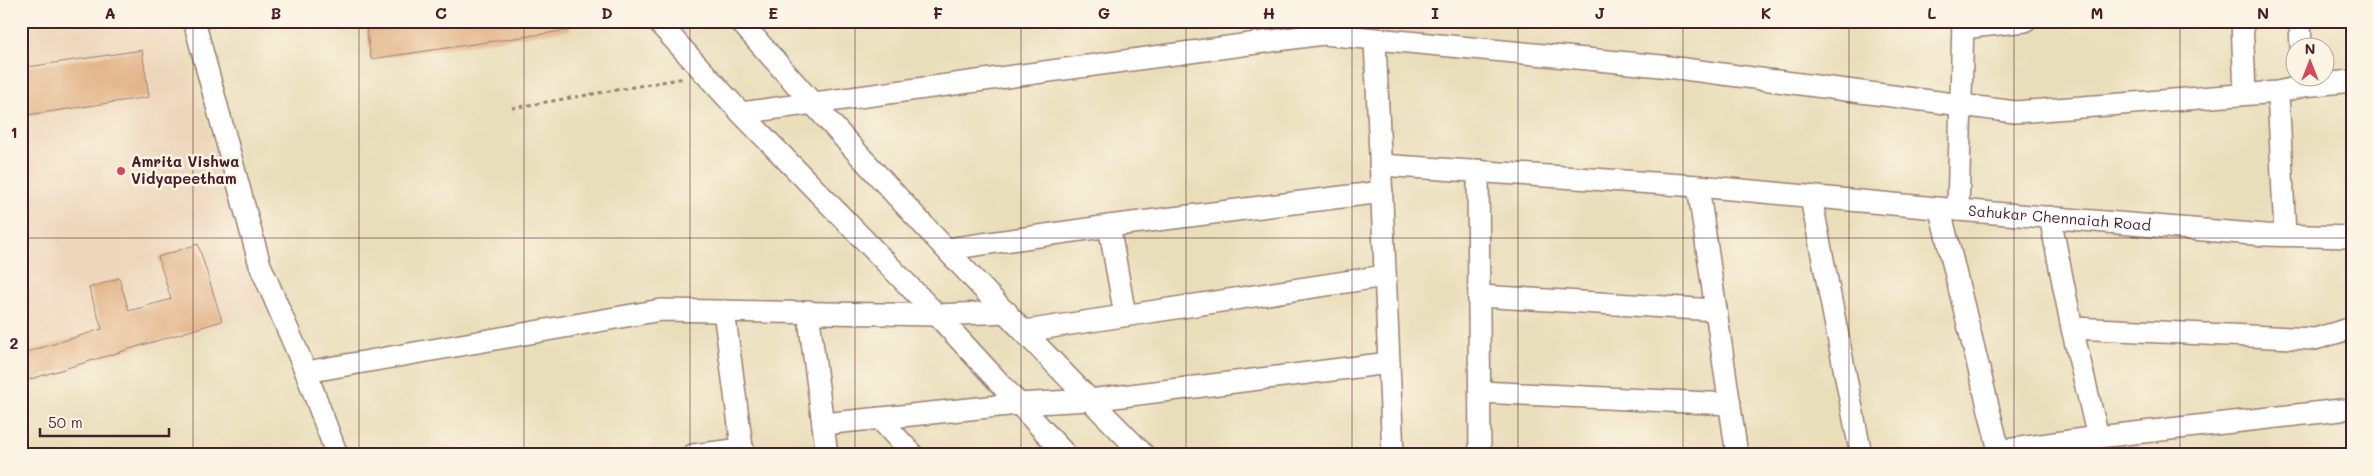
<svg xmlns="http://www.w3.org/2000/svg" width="2373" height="476" font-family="Mali,sans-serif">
  <rect width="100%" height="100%" fill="#fcf5e5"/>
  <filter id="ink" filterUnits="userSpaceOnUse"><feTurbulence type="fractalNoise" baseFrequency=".02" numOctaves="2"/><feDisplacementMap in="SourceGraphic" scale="10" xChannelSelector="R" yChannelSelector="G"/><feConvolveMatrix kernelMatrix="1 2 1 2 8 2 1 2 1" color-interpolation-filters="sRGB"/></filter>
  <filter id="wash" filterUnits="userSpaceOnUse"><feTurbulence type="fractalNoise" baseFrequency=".0096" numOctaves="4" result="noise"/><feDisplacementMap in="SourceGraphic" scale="20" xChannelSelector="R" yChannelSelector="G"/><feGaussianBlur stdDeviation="1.12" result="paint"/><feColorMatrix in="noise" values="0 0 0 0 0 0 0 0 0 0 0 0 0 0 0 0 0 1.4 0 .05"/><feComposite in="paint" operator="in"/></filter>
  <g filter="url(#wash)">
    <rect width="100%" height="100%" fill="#e9deba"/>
    <!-- built -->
    <polygon fill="#edd7bb" points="69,21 175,21 265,313 21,389 21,29"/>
    <g id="blocks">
      <!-- building -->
      <g fill="#e3b589">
        <polygon points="365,21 569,21 570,30 371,59"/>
        <polygon points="142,50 149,97 21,116 21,68"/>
        <polygon points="198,244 222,321 21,382 21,354 102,329 89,288 119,278 129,311 171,299 158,257"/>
      </g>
    </g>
  </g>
  <g filter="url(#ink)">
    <use href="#blocks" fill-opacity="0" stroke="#9a7e72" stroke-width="1"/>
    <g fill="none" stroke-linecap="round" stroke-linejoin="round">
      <!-- minor casing -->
      <g stroke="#9a7e72" stroke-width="24">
        <g id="minor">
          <polyline points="194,21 260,265 306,372 661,310 937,315 1007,312"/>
          <polyline points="657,21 741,113 937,315 1066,455"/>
          <path d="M740 21C870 170 1005 315 1144 455"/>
          <path id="s1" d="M1963 21 1958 210 2265 235 2352 237"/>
          <polyline points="2242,21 2245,93"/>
          <polyline points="2300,21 2301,48"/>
          <polyline points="1963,28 2025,21"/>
          <polyline points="1375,40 1393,455"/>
          <polyline points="2278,92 2285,235"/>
          <polyline points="741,113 1323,34 1661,66 2015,112 2278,92 2303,86 2352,81"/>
          <polyline points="1380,165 1698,186 1958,210"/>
          <polyline points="1478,170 1480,455"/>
          <polyline points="1698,186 1737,455"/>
          <polyline points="1811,198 1861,455"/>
          <polyline points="1940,210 2000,455"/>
          <polyline points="2050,217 2072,328 2098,437"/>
          <polyline points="1109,226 1125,315"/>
          <polyline points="948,249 1109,226 1382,192"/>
          <polyline points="1479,296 1716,310"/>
          <polyline points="724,311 743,455"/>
          <polyline points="808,311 827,455"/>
          <polyline points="2072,328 2315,339 2352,328"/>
          <polyline points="1025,331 1385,276"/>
          <polyline points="306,372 337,455"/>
          <polyline points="1480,392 1730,404"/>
          <polyline points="879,418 913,455"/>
          <polyline points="823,424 1018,404 1090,400 1389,363"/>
          <polyline points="1999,451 2098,437 2341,410"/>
          <polyline points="693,455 743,449"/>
        </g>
      </g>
      <!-- path -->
      <polyline stroke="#9a7e72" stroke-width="3" stroke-dasharray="4 4" stroke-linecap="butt" points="512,108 685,78"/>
      <!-- minor -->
      <use href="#minor" stroke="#fff" stroke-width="21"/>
    </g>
  </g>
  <!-- grid -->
  <path fill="none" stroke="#4a1f2b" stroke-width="1" stroke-opacity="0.55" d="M193 21V455M359 21V455M524 21V455M690 21V455M855 21V455M1021 21V455M1186 21V455M1352 21V455M1518 21V455M1683 21V455M1849 21V455M2014 21V455M2180 21V455M21 238H2352"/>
  <!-- markers -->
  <circle fill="#d1495b" stroke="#fcf5e5" stroke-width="2" cx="121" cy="171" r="5"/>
  <g text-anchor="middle" stroke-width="5" stroke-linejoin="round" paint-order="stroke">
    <!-- poi labels -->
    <g font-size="15" font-weight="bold" fill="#4a1f2b" stroke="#fcf5e5" text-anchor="start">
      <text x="131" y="167">Amrita Vishwa<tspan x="131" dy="17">Vidyapeetham</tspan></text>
    </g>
    <!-- street labels -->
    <g font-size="15" fill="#4a1f2b" stroke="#fcf5e5">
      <text dy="5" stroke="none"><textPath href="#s1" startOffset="291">Sahukar Chennaiah Road</textPath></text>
    </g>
  </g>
  <!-- margin -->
  <rect width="2373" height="476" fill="none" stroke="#fcf5e5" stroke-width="55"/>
  <!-- north arrow -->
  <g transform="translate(2310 62)"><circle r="24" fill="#fcf5e5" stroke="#b59f9b"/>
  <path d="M0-4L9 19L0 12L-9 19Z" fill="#d1495b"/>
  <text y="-8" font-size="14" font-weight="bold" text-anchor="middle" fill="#4a1f2b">N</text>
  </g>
  <!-- scale -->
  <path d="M40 428v8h129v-8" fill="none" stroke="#4a1f2b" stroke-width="2.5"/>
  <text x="48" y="428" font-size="15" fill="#4a1f2b" stroke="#fcf5e5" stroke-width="4" paint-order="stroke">50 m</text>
  <rect x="28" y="28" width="2318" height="420" fill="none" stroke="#4a1f2b" stroke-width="2"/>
  <g font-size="16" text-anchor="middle" font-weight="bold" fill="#4a1f2b">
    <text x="110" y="19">A</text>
    <text x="276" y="19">B</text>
    <text x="441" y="19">C</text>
    <text x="607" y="19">D</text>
    <text x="773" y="19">E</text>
    <text x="938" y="19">F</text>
    <text x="1104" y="19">G</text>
    <text x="1269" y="19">H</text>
    <text x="1435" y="19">I</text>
    <text x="1600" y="19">J</text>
    <text x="1766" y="19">K</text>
    <text x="1932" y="19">L</text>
    <text x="2097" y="19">M</text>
    <text x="2263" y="19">N</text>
    <text x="14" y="138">1</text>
    <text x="14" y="349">2</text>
  </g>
</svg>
